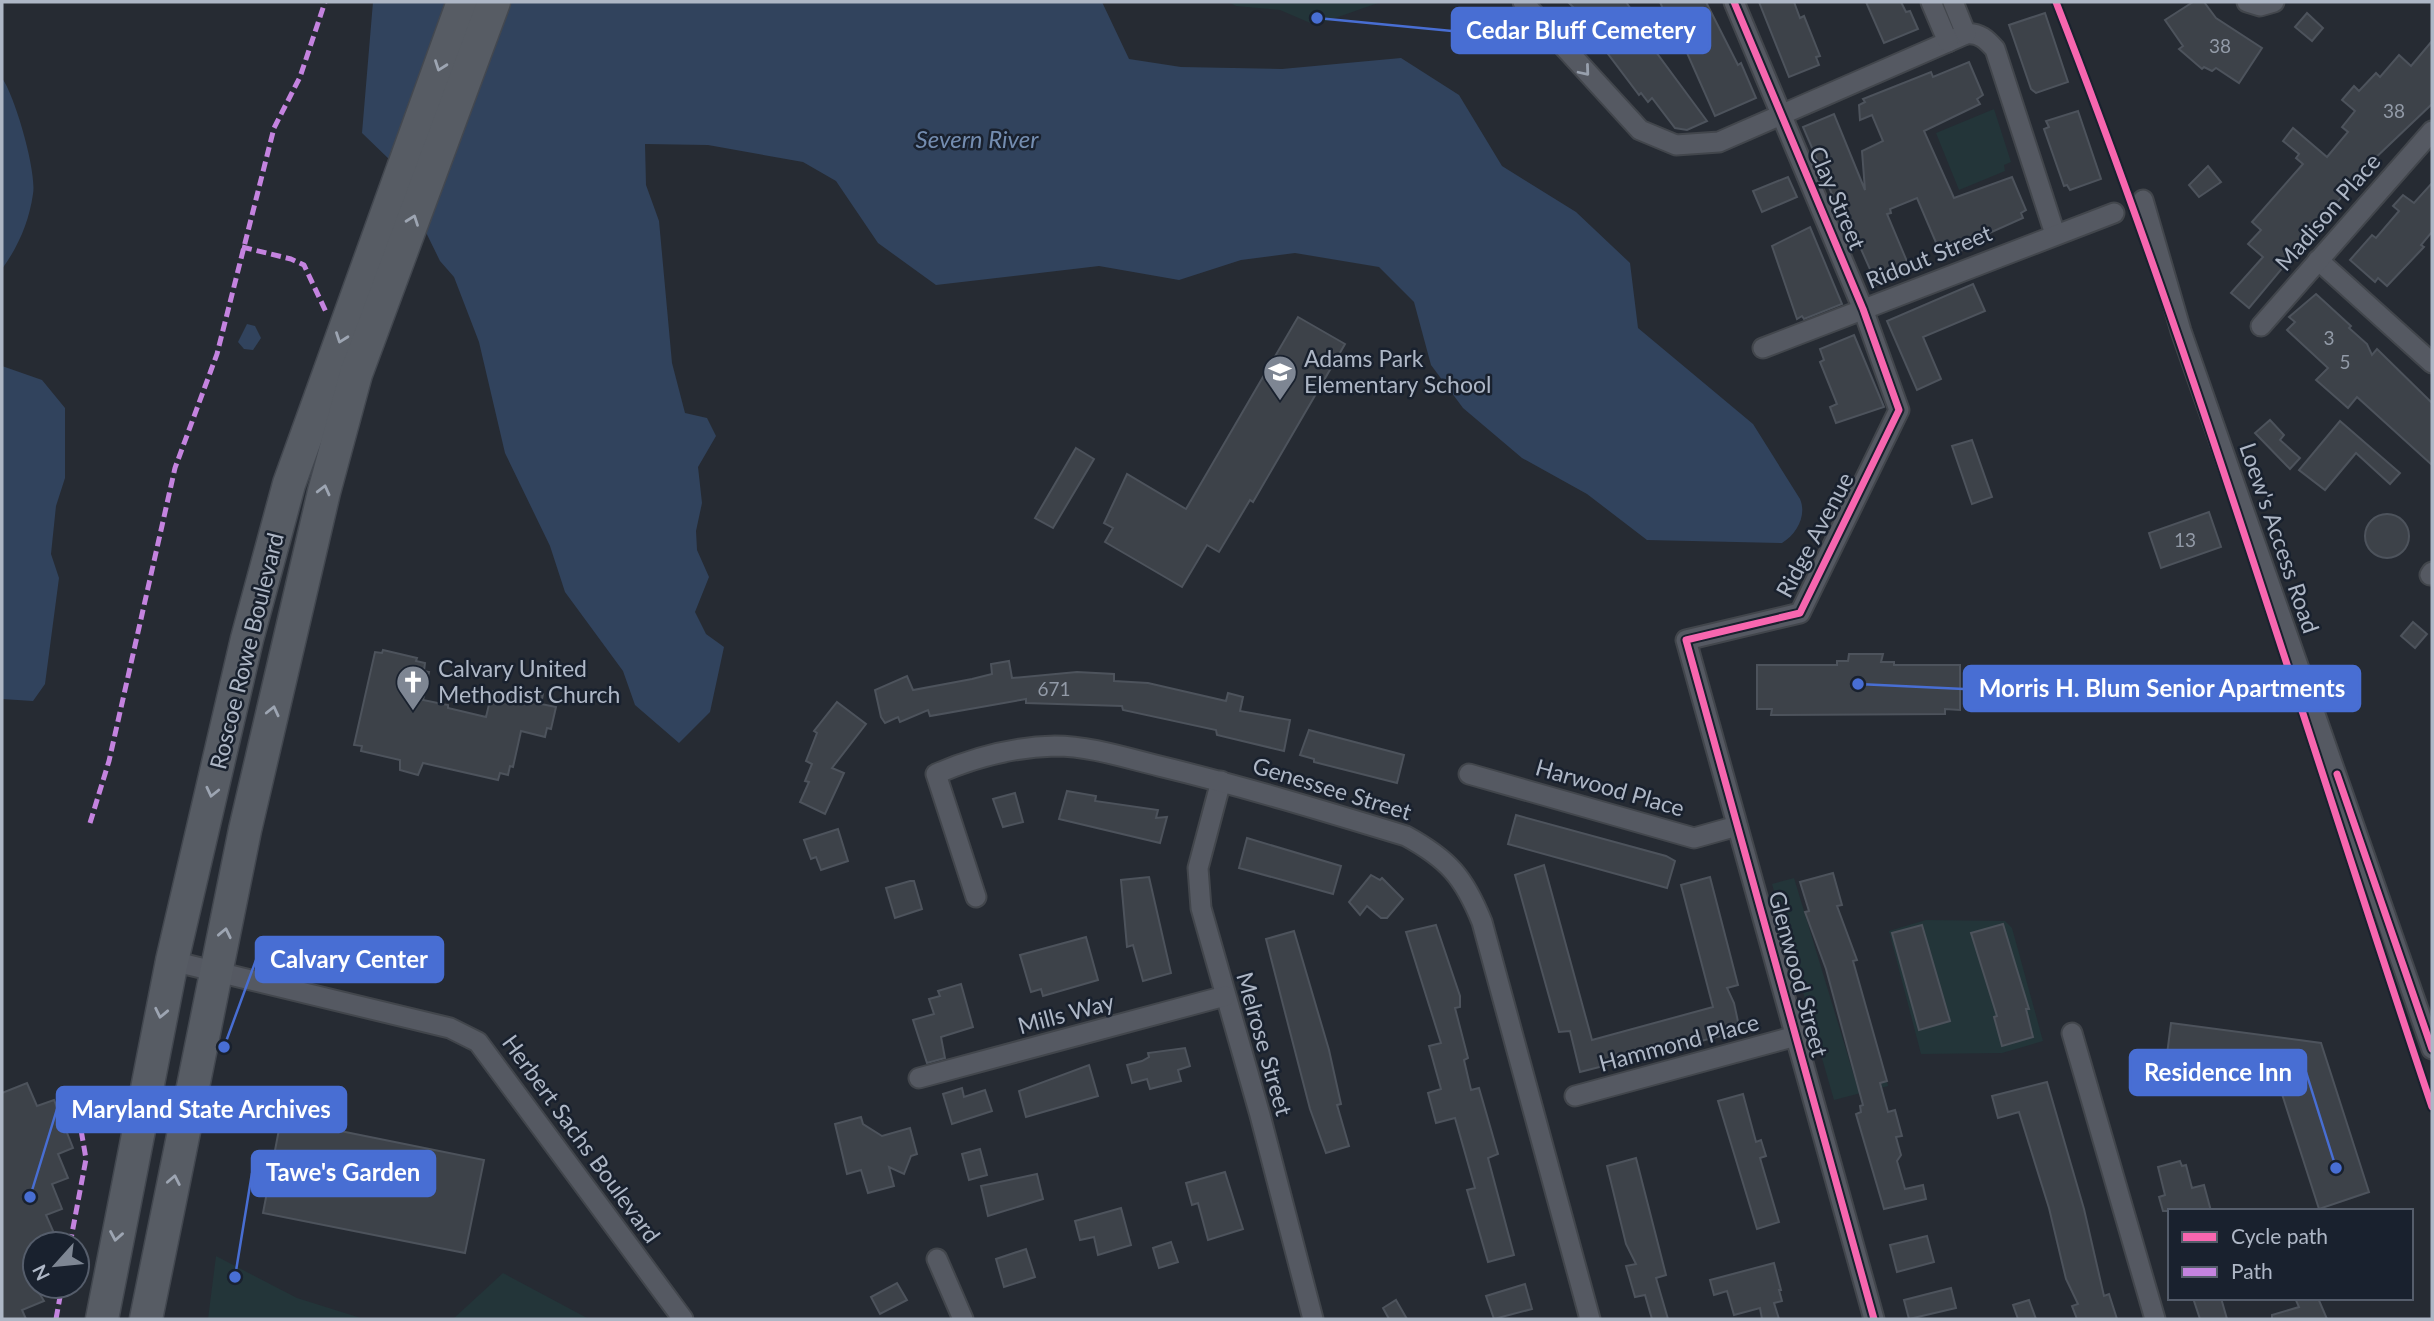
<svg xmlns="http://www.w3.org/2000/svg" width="2434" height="1321" font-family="Lato,sans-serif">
  <rect width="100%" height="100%" fill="#262b33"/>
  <!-- green -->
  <g fill="#233539">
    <polygon points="1228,2 1381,2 1315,25 1280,10 1236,6"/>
    <polygon points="1994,109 2011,162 2004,165 2005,171 1959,190 1936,133"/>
    <polygon points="1794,878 1858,1089 1887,1081 1888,1086 1834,1100 1772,884"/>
    <polygon points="1926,920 2005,921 2012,928 2043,1041 2002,1053 1921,1054 1889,931"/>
    <polygon points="216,1256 297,1298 364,1319 208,1319"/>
    <polygon points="503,1273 589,1319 453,1319"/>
  </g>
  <!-- water -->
  <g fill="#31435d">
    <path d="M373 2H1102L1129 59 1181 67 1282 69 1401 58 1459 95 1502 166 1576 212 1630 263 1638 328 1753 424 1800 499C1807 515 1797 534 1782 543L1647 540 1587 494 1522 458 1463 408 1431 365 1414 302 1379 267 1295 253 1241 260 1179 280 1099 266 936 285 878 243 836 181 803 162 708 145 645 144 646 185 659 221 672 363 685 413 707 418 716 436 698 467 702 503 696 531 697 550 709 577 695 612 706 634 724 647 710 712 679 743 635 705 623 671 565 592 550 546 505 453 479 342 454 277 440 261 391 161 362 133Z"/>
    <path d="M2 78C15 96 37 172 33 194 29 222 18 247 2 269Z"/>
    <polygon points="247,324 255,326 261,338 253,350 244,349 238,342"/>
    <polygon points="2,366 42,380 65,408 65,478 56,506 51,554 59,578 45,684 33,701 2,699"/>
  </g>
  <!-- building -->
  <g fill="#3d4249" stroke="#4d535c" stroke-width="2">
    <polygon points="1568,2 1626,2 1646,31 1642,33 1707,121 1687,130 1675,128 1652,98 1648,102 1641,93 1639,95 1584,22 1586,20"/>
    <polygon points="1660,2 1706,2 1738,65 1741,63 1756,98 1715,116 1672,19 1668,21"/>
    <polygon points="1759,2 1794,2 1800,18 1804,16 1820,56 1816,57 1819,65 1789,77"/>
    <polygon points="1866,2 1901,2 1906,12 1910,11 1918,29 1884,43"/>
    <polygon points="2193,2 2204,2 2216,18 2262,48 2239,83 2216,68 2212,71 2204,67 2202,69 2179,49 2183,46 2165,20"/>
    <polygon points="2045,13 2068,82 2036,93 2031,89 2009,25"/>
    <polygon points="2307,13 2323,28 2312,41 2295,27"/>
    <polygon points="2432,41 2432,104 2369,164 2249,308 2231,293 2263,257 2248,244 2261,230 2252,222 2303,164 2296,158 2299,154 2283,141 2293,128 2327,157 2348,132 2342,127 2355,111 2342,100 2354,86 2359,91 2376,73 2380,77 2399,55 2411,66"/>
    <polygon points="1969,62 1983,95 1977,99 1980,104 1924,131 1954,198 2012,177 2026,210 2021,213 2023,218 1967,243 1969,248 1947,255 1942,243 1937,245 1917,198 1890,209 1891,213 1887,214 1911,271 1877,285 1841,204 1837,206 1803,127 1834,114 1865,190 1862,151 1883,141 1872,115 1860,120 1859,105 1865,102 1863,99 1931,72 1933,77"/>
    <polygon points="2078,111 2101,179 2070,190 2067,185 2064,186 2044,129 2049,127 2046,121"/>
    <polygon points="2208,166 2221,182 2199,197 2189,185"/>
    <polygon points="1788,177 1797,197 1762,212 1753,191"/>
    <polygon points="2432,183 2432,232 2421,245 2424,247 2387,286 2378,278 2375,282 2350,260 2372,235 2376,238 2399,211 2393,206 2403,195 2414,203"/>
    <polygon points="1810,227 1842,304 1804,319 1802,316 1797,319 1772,246"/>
    <polygon points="1973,284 1985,311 1923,337 1941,379 1917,390 1887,321"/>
    <polygon points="2316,294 2351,326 2349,328 2367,344 2372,355 2377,349 2432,403 2432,465 2357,397 2348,408 2316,380 2328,368 2287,330 2295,322 2289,317"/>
    <polygon points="1298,317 1345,344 1253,502 1250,500 1219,552 1207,545 1182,587 1105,542 1113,528 1104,523 1127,474 1186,509"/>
    <polygon points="1854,335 1884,407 1836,423 1830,407 1837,404 1820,362 1824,360 1820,349"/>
    <polygon points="2270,420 2284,435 2280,440 2300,458 2290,469 2255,433"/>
    <polygon points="2340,421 2400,473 2390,484 2356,453 2325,490 2299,470"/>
    <polygon points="1972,440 1992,497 1972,504 1952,446"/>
    <polygon points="1076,448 1094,459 1053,528 1035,518"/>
    <polygon points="2209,512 2221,547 2161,568 2149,533"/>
    <circle cx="2387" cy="536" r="22"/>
    <polygon points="2413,622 2427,634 2415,648 2401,636"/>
    <polygon points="383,650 417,658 416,661 425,663 424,671 429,672 423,700 448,705 448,708 486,717 492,692 496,690 527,697 528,691 543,694 541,704 556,707 551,729 547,728 545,737 521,731 513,767 510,766 508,775 500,773 498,780 423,763 418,775 400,770 400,760 361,751 362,746 354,745 375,652 382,653"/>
    <polygon points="1849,654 1883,654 1881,662 1894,662 1894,665 1960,665 1960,710 1945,709 1945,714 1771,715 1772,709 1757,709 1757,665 1837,665 1837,661 1848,661"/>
    <polygon points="1009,661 1012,678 1077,672 1114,674 1114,681 1148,683 1226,701 1228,693 1243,697 1240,711 1290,720 1284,751 1217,735 1216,730 1123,710 1122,706 1026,703 1026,699 930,716 928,710 900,722 898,717 885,723 881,717 875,690 907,676 913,690 972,679 992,674 991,664"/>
    <polygon points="837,702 866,724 832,768 844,773 825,814 800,802 809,782 805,781 812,764 806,761 817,733 814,731"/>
    <polygon points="1309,730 1404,755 1397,783 1314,762 1314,759 1300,755"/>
    <polygon points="1067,791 1096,796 1095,801 1158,810 1156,818 1167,817 1160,843 1059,819"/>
    <polygon points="1015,793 1023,822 1003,827 993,799"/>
    <polygon points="1516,815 1666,856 1675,861 1667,888 1508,844"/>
    <polygon points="838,829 848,861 821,870 816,857 811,859 804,840"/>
    <polygon points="1247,838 1341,866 1333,894 1239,868"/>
    <polygon points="1544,865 1592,1040 1713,1007 1681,885 1710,877 1738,985 1727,988 1734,1003 1740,1031 1580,1072 1570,1031 1559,1032 1515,875"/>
    <polygon points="1833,873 1842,905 1837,906 1857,960 1853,961 1887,1081 1880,1083 1888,1112 1895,1110 1902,1136 1896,1137 1901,1155 1897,1161 1905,1189 1923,1185 1926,1199 1884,1209 1856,1114 1861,1112 1860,1106 1863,1105 1826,969 1805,912 1809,911 1800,882"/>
    <polygon points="1371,875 1380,880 1382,878 1403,899 1387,918 1381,918 1367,906 1360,915 1349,902"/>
    <polygon points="1149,877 1171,973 1143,981 1133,945 1127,947 1121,880"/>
    <polygon points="910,881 914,881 922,909 895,918 886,888"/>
    <polygon points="2003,924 2029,1009 2026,1009 2033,1037 2002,1046 1994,1017 1997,1016 1971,933"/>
    <polygon points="1436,925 1460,996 1460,1007 1455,1008 1468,1058 1464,1060 1471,1090 1479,1088 1498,1154 1488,1158 1514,1255 1488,1262 1467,1190 1475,1188 1455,1118 1436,1123 1428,1093 1441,1089 1429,1046 1441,1043 1406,932"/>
    <polygon points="1922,925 1950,1021 1919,1030 1892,933"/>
    <polygon points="1294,931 1329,1050 1341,1104 1337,1105 1349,1146 1326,1153 1310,1109 1266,939"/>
    <polygon points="1086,937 1098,980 1043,996 1041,989 1031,992 1020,955"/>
    <polygon points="961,984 973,1027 941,1037 945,1058 927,1063 913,1020 934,1014 929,999 940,996 938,991"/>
    <polygon points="2171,1023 2321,1043 2369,1192 2319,1209 2282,1094 2164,1078"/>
    <polygon points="1185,1048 1190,1066 1178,1070 1181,1081 1150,1089 1147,1079 1132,1083 1127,1065 1142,1061 1149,1057 1148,1053"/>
    <polygon points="1089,1065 1098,1096 1026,1117 1019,1091"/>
    <polygon points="2047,1082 2084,1209 2104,1296 2109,1294 2117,1319 2077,1319 2072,1306 2078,1304 2066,1279 2049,1208 2019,1112 1998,1118 1992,1096"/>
    <polygon points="27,1083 37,1106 54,1100 73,1148 58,1154 68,1178 52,1184 62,1209 46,1215 57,1240 35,1244 35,1286 44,1301 22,1310 26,1319 2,1319 2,1093"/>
    <polygon points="962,1088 964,1097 985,1090 992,1111 952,1124 943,1094"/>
    <polygon points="1743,1094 1756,1142 1761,1140 1766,1156 1760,1158 1779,1222 1757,1229 1718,1101"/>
    <polygon points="861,1117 863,1124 882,1136 910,1128 917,1154 911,1156 904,1174 889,1167 894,1186 868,1193 861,1170 847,1174 835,1124"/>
    <polygon points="281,1119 484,1160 465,1253 263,1213"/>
    <polygon points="980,1149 987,1175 969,1180 962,1154"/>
    <polygon points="1636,1158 1666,1275 1656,1278 1668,1319 1652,1319 1645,1295 1635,1297 1626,1266 1636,1264 1626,1244 1607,1166"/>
    <polygon points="2180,1161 2182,1166 2186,1165 2192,1188 2204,1185 2211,1211 2163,1211 2159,1197 2165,1195 2158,1167"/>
    <polygon points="1225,1172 1243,1229 1208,1240 1198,1203 1192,1205 1186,1183"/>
    <polygon points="1037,1174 1043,1199 988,1216 981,1186"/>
    <polygon points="1121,1208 1131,1245 1098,1255 1094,1237 1080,1240 1075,1221"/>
    <polygon points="1927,1236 1934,1262 1897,1272 1890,1245"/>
    <polygon points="1171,1242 1178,1262 1159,1268 1153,1248"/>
    <polygon points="1026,1249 1035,1277 1004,1287 996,1259"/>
    <polygon points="1774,1263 1781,1290 1779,1290 1782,1301 1774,1303 1779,1319 1762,1319 1760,1308 1734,1315 1727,1291 1714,1295 1710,1280"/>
    <polygon points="897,1283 907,1300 880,1314 871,1297"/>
    <polygon points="1525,1284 1532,1309 1494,1319 1486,1296"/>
    <polygon points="1951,1288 1956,1308 1909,1319 1904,1300"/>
    <polygon points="2193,1298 2221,1298 2227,1319 2200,1319"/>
    <polygon points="2295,1298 2318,1298 2327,1319 2272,1319 2272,1315 2299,1307"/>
    <polygon points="1396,1300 1407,1319 1389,1319 1383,1308"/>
    <polygon points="2029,1300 2036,1319 2018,1319 2013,1305"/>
  </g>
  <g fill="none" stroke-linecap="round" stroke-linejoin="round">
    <!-- street casing -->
    <g stroke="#42464c" stroke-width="23">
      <g id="street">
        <path d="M1523 2 1640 130 1676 145 1719 142 1966 34C1979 32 1987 40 1995 49L2055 234"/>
        <polyline points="1734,2 1863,309 1899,410 1800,613 1686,640 1874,1319"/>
        <polyline points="1931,2 1948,42"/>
        <polyline points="1953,2 1966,34"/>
        <polyline points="2247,2 2260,6 2274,2"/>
        <polyline points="2143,200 2181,331 2432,1049"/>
        <polyline points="2318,260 2432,363"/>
        <polyline points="2261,326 2432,131"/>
        <polyline points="1763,348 2114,213"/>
        <polyline points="2430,575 2432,572"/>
        <polyline points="1469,774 1694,838 1737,826"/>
        <polyline points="1221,781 1198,868 1201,908 1260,1115 1313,1319"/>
        <path d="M976 897 936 774C975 757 1012 747 1055 746 1090 746 1126 758 1159 766 1242 786 1324 811 1406 836 1448 859 1464 877 1482 922L1590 1319"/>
        <polyline points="172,961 450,1028 478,1042 683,1319"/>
        <polyline points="2072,1033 2155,1319"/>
        <polyline points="919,1078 1225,996"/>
        <polyline points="1575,1096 1796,1036"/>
        <polyline points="937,1259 963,1319"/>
      </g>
    </g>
    <!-- primary casing -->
    <g stroke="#434850" stroke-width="35">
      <g id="primary">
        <polyline points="102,1319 172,961 247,639 289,484 463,2"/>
        <polyline points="146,1319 245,830 324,492 356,374 494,2"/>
      </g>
    </g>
    <!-- street -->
    <use href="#street" stroke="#555962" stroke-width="19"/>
    <!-- primary -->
    <use href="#primary" stroke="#575c64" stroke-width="32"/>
    <!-- quiet -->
    <g stroke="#c483df" stroke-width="5" stroke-dasharray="10 5" stroke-linecap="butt">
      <polyline points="242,247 291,259 304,265 327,314"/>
      <polyline points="90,823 109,761 175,468 217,354 274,128 300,77 325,2"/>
      <polyline points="70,1244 86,1159 78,1112"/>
      <polyline points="56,1319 62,1286"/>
    </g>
    <!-- cycleway casing -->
    <g stroke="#19212e" stroke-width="11">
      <g id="cycleway">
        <polyline points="1734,2 1863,309 1899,410 1800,613 1686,640 1874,1319"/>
        <path d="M2056 2C2197 364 2308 739 2432 1107"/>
        <polyline points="2337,774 2432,1049"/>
      </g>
    </g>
    <!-- cycleway -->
    <use href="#cycleway" stroke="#f766af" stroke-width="7"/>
  </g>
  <!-- one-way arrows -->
  <defs><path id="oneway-chevron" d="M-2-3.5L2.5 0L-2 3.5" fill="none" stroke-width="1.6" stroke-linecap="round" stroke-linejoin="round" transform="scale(1.75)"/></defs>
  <g stroke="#9da5b2">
    <use href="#oneway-chevron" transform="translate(440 66) rotate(110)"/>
    <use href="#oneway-chevron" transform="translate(413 220) rotate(-70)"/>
    <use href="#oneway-chevron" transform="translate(341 338) rotate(110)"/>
    <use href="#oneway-chevron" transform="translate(324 490) rotate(-76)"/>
    <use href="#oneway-chevron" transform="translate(273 711) rotate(-77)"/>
    <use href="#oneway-chevron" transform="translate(212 792) rotate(103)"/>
    <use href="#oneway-chevron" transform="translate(225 933) rotate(-78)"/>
    <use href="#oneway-chevron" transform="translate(161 1013) rotate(102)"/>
    <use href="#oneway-chevron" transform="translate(174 1180) rotate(-79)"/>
    <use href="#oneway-chevron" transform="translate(116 1236) rotate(100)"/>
  </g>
  <use stroke="#98a0ad" href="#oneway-chevron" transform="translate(1585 71) rotate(50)"/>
  <!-- icons -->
  <defs>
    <g id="school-pin" transform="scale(1.75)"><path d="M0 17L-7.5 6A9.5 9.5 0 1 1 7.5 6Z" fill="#7e8693" stroke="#19212e"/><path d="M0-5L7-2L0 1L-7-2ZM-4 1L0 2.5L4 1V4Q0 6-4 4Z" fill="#fff"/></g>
    <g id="church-pin" transform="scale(1.75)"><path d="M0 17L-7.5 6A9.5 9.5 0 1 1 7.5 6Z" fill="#7e8693" stroke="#19212e"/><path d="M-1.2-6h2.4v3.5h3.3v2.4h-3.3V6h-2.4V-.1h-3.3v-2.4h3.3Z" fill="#fff"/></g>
  </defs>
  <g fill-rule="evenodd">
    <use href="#school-pin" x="1280" y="372"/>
    <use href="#church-pin" x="413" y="682"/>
  </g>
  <g text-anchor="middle" stroke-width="5" stroke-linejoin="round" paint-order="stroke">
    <!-- number labels -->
    <g font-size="19" fill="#929aa7">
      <text x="2220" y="53">38</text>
      <text x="2394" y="118">38</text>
      <text x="2329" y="345">3</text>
      <text x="2345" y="369">5</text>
      <text x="2185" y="547">13</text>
      <text x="1054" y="696">671</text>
    </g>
    <!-- street labels -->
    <g font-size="23" fill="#aeb7c6" stroke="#19212e">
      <text transform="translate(1837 198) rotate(67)" y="8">Clay Street</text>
      <text transform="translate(2328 212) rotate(-49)" y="8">Madison Place</text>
      <text transform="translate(1929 257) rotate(-22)" y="8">Ridout Street</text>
      <text transform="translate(1815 535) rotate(-62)" y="8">Ridge Avenue</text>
      <text transform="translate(2279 538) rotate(71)" y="8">Loew's Access Road</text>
      <text transform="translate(247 651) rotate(-76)" y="8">Roscoe Rowe Boulevard</text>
      <text transform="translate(1610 788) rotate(16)" y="8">Harwood Place</text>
      <text transform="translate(1332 789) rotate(17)" y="8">Genessee Street</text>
      <text transform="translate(1798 974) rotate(75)" y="8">Glenwood Street</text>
      <text transform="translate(1066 1014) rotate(-15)" y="8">Mills Way</text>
      <text transform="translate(1679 1043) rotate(-15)" y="8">Hammond Place</text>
      <text transform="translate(1264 1044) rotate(74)" y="8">Melrose Street</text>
      <text transform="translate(581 1139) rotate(54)" y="8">Herbert Sachs Boulevard</text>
    </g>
    <!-- poi labels -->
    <g font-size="23" fill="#aeb7c6" stroke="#19212e" text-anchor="start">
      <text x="1304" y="367">Adams Park<tspan x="1304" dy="26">Elementary School</tspan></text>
      <text x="438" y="677">Calvary United<tspan x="438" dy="26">Methodist Church</tspan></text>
    </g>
    <!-- water labels -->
    <g font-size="24" font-style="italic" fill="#748db0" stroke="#19212e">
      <text x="977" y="148">Severn River</text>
    </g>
  </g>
  <!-- callouts -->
  <path fill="none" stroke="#486ed3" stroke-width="2.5" d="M1317 18L1452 31M1858 684L1964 689M224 1047L256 960M2336 1168L2306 1072M30 1197L57 1109M235 1277L252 1173"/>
  <g fill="#486ed3" stroke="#19212e" stroke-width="2.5">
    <circle cx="1317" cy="18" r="7"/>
    <circle cx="1858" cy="684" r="7"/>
    <circle cx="224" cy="1047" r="7"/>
    <circle cx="2336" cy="1168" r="7"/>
    <circle cx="30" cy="1197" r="7"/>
    <circle cx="235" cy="1277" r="7"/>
  </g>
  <g fill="#486ed3" stroke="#486ed3" stroke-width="2.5">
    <rect x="1452" y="8" width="258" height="45" rx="7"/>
    <rect x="1964" y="666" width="396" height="45" rx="7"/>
    <rect x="256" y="937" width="187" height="45" rx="7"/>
    <rect x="2130" y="1050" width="176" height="45" rx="7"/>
    <rect x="57" y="1087" width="289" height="45" rx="7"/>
    <rect x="252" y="1151" width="183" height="45" rx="7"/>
  </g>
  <g font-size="24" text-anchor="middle" font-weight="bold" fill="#fff">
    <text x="1581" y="39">Cedar Bluff Cemetery</text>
    <text x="2162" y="697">Morris H. Blum Senior Apartments</text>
    <text x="349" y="968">Calvary Center</text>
    <text x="2218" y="1081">Residence Inn</text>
    <text x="201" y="1118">Maryland State Archives</text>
    <text x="343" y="1181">Tawe's Garden</text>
  </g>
  <!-- border -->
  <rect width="2434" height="1321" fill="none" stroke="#aeb7c6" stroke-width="7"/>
  <!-- legend -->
  <rect x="2168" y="1209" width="245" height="91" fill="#19212e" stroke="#555d6b" stroke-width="2"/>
  <rect x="2182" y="1232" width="35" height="10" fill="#f766af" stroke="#555d6b" stroke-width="2"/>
  <text x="2231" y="1244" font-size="21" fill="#aeb7c6">Cycle path</text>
  <rect x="2182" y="1267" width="35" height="10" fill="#c483df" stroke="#555d6b" stroke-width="2"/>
  <text x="2231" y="1279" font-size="21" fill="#aeb7c6">Path</text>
  <!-- north arrow -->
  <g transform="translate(56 1265) rotate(243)"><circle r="33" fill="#19212e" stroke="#555d6b" stroke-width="2"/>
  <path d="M0-5L12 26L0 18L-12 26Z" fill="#7e8693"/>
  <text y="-10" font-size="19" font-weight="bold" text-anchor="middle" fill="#aeb7c6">N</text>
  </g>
</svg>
